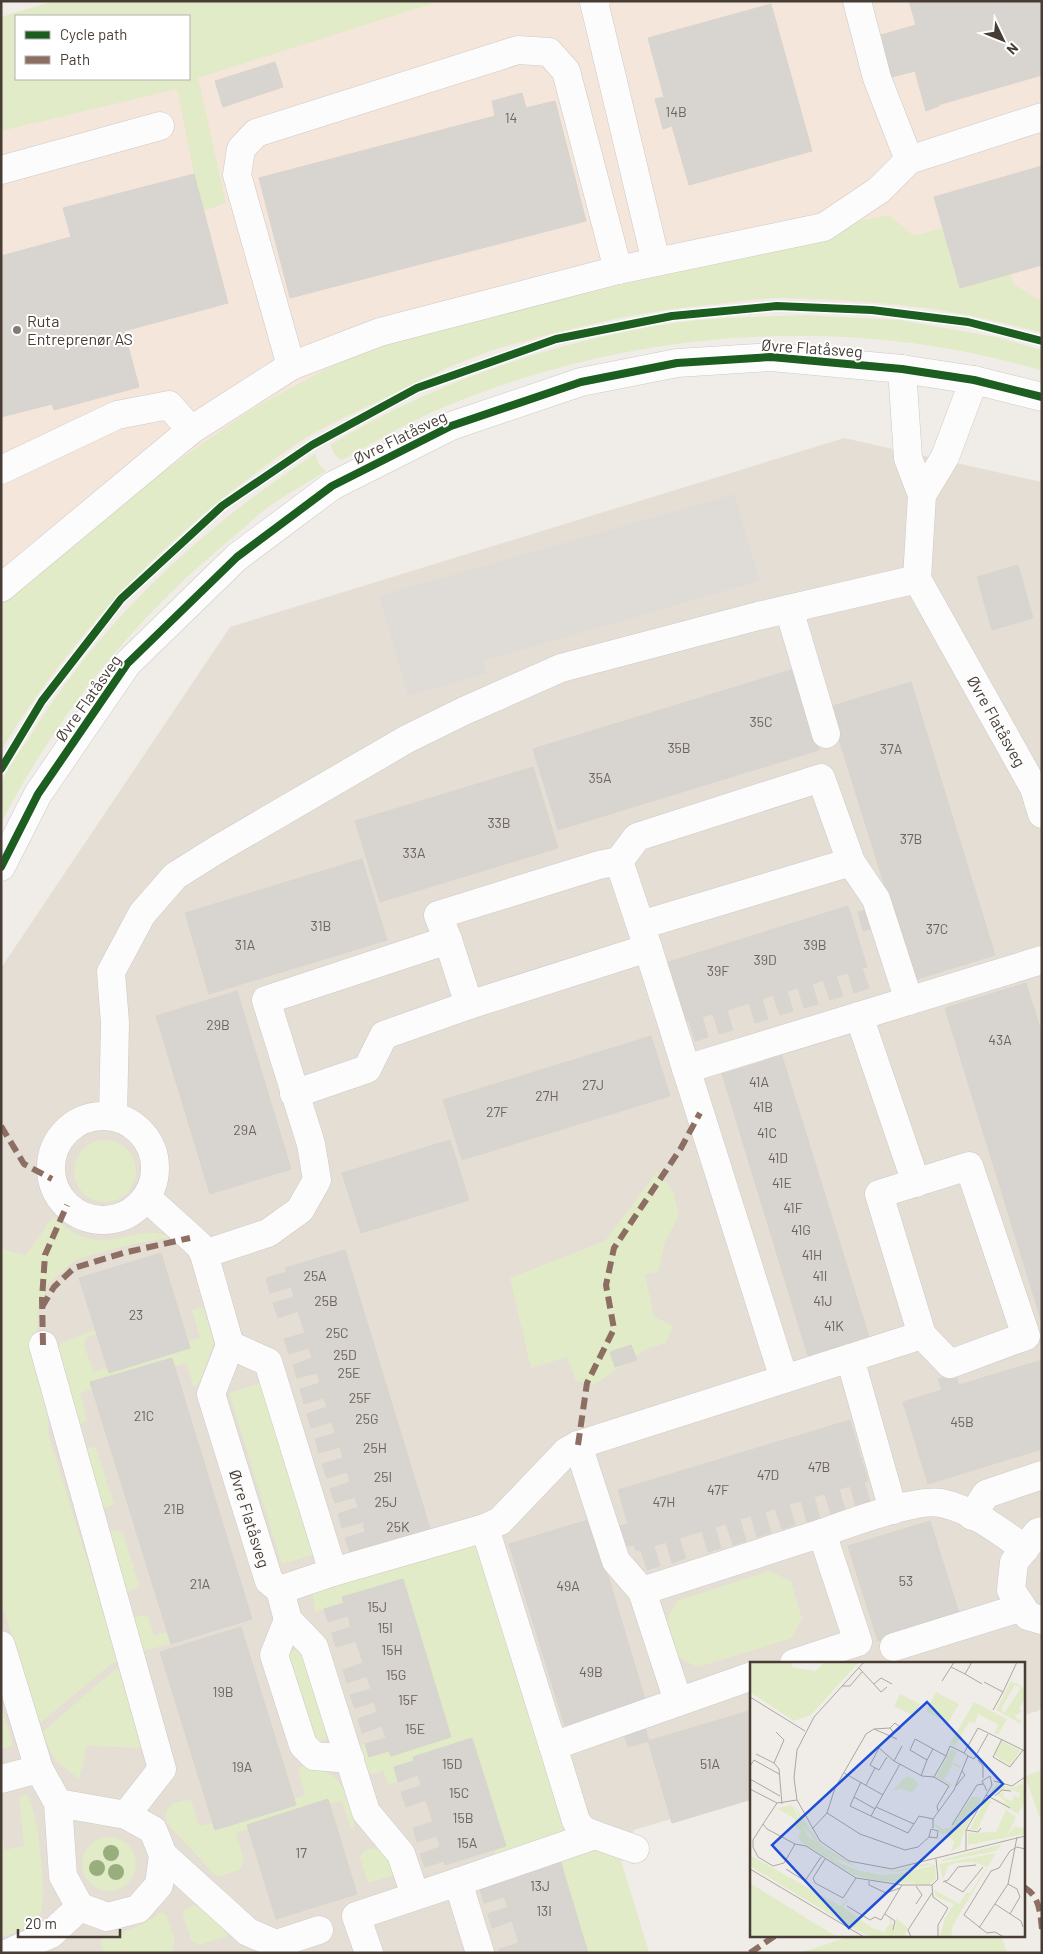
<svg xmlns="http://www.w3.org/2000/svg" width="1043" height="1954" font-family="Barlow,sans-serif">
  <rect width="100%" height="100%" fill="#f0ede8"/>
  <!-- residential -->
  <polygon fill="#e5ded5" points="844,438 1042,482 1042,1707 1038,1711 1024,1715 1024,1663 752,1663 752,1795 634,1830 624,1844 620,1858 649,1953 1,1953 1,968 230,627"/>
  <!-- commercial -->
  <polygon fill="#f4e6da" points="365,1 1042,1 1042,333 975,317 931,309 873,303 777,298 639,313 497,349 436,372 311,435 252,476 201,516 148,564 105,608 25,711 1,751 1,121 189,79"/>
  <!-- green -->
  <g fill="#e2ebc7" fill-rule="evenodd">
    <path d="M53 1H440L198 78 226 203 204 211 194 174 177 89 1 131V17ZM16 16H189V79H16Z"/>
    <path d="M889 215 914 236 943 228 1011 274 1013 284 1042 302V333C958 308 866 298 778 298 760 298 742 301 724 303 647 310 573 326 499 348 456 362 417 382 377 402 356 412 333 422 312 434 283 451 255 473 228 494 138 566 61 651 1 751V603L143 486 249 411 324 370 381 345 528 306 597 291 685 269 815 244 850 223Z"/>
    <path d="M806 315 900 320 996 337 1042 350V371C848 312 628 329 442 408 408 422 375 442 342 460L335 455 330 445C429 385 541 346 655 326 705 317 756 317 806 315Z"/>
    <path d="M315 454 319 464 326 471C308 482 289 493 271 505 257 515 244 528 231 539 135 617 58 714 1 823 1 811 0 797 1 785 4 771 24 746 32 733 103 619 202 527 315 454Z"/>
    <circle cx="105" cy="1171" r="31"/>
    <polygon points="657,1172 673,1191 679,1215 665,1242 658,1272 645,1274 654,1317 673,1326 666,1343 648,1348 594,1385 576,1381 567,1357 531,1368 510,1278 605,1241"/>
    <path d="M53 1217C64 1226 75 1236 90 1239 118 1245 143 1225 171 1237L124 1246 77 1259 48 1284 38 1310 36 1357 49 1405 48 1433 118 1661 110 1665 39 1724 1 1600V1249L26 1255Z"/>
    <polygon points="202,1307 204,1309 214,1343 199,1384 193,1386 187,1363 174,1366 171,1358 90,1382 92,1389 80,1393 87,1421 74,1425 57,1352 61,1343 95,1330 97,1334 87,1337 84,1344 93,1372 107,1368 109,1373 190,1348 188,1341 200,1338 192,1310"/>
    <polygon points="264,1382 316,1554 282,1564 229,1393"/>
    <polygon points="89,1447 96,1448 114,1504 102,1509 83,1450"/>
    <polygon points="114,1530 123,1532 139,1586 128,1592 124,1590 109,1532"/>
    <polygon points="474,1544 481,1549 567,1823 564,1832 497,1861 472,1738 413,1757 414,1761 394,1767 398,1782 388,1784 383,1770 373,1774 363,1769 357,1748 365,1744 369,1757 389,1751 391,1756 451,1737 403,1579 344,1603 315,1612 313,1592"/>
    <polygon points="769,1571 791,1581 802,1619 792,1638 698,1667 679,1658 667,1620 677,1601"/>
    <polygon points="148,1615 154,1636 167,1632 171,1644 137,1652 129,1618"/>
    <polygon points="299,1649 304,1651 330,1737 316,1743 286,1656 290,1652"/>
    <polygon points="120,1669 145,1748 87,1746 79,1779 56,1761 41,1733 113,1671"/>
    <polygon points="1,1706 13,1746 1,1749"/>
    <path d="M307 1765C345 1776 343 1787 354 1822V1827L351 1829 342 1801 330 1804 328 1800 247 1825 248 1829 236 1833 244 1861 239 1870 220 1876 215 1875 167 1823C163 1805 174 1801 191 1800L199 1826 213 1823 215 1830 296 1805 294 1799 305 1795 298 1768Z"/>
    <polygon points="1042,1770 1042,1824 1025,1776"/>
    <path d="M26 1794C38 1805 48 1900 40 1914 32 1928 16 1932 1 1937V1829L5 1850 24 1846 19 1798Z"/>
    <circle cx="109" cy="1864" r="27"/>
    <polygon points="592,1846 620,1858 649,1953 588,1953 560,1860"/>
    <polygon points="376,1848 384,1849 395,1875 368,1883 360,1857 365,1850"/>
    <path d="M194 1905C208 1912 219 1923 228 1936L199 1945 191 1940 183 1915 184 1910Z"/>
    <path d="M161 1912 166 1915 175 1941 172 1952 104 1953 100 1941 103 1938C125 1932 143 1926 161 1912Z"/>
    <polygon points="853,1935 1001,1935 1007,1953 800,1953"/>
  </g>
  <!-- parking -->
  <polygon fill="#dfdcd8" points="734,494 760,581 483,661 487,673 408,696 379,596"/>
  <!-- building -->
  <g fill="#d8d4cf" stroke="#d8d4ce">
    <polygon points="909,1 1042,1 1042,75 938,105 939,106 926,111 915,71 892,77 874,37 916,25"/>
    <polygon points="771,4 812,151 689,185 672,126 663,129 655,99 664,97 648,38"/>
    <polygon points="275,62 283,87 223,107 215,81"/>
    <polygon points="522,93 526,108 555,101 586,221 290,298 259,178 495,116 492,101"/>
    <polygon points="1042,166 1042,265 960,288 934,197"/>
    <polygon points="194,174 228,303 124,331 139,387 54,410 12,253 71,237 63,208"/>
    <polygon points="12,253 52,404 1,417 1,256"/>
    <polygon points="1018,565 1033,618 992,630 977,577"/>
    <polygon points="794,669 819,750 558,830 533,749"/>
    <polygon points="911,682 995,955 914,980 829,707"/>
    <polygon points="533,767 558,848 380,902 355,821"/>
    <polygon points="362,859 387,940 209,994 185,913"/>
    <polygon points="848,906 867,967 862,968 869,988 854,993 848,973 836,976 843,996 830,1000 823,980 812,984 818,1004 804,1008 798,988 787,991 793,1011 780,1015 773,995 762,999 768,1019 755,1023 749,1003 727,1010 733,1030 719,1034 713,1014 702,1017 708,1037 695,1041 689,1021 684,1023 665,963"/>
    <polygon points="871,908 876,927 863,931 858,912"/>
    <polygon points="1026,983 1042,1034 1042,1323 945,1008"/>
    <polygon points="237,991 291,1169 210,1194 156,1016"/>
    <polygon points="651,1036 670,1096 462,1160 443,1100"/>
    <polygon points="782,1056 869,1337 808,1356 722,1074"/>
    <polygon points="450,1140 469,1200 361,1233 342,1173"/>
    <polygon points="345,1250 431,1532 371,1550 370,1546 350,1553 345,1538 365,1532 363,1522 342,1528 338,1514 358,1507 355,1497 335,1503 330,1489 350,1482 347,1472 327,1478 322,1464 343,1458 340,1447 319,1453 315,1439 335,1433 332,1422 311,1428 307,1414 327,1407 324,1398 304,1404 300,1389 320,1383 317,1373 297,1378 293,1365 312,1358 309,1348 289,1354 284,1339 305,1333 298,1311 278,1318 273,1303 294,1297 291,1287 270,1293 266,1278 286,1272 285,1268"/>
    <polygon points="161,1253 190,1348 109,1373 79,1278"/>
    <polygon points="631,1345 637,1360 615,1367 610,1352"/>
    <polygon points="172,1358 252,1619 171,1644 90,1382"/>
    <polygon points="1042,1360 1042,1449 928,1484 903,1402 942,1390 938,1379 955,1373 959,1385"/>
    <polygon points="850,1420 868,1481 864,1482 870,1502 856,1506 850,1486 839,1489 845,1510 831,1514 825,1494 814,1497 820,1518 807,1522 801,1501 789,1504 795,1525 782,1529 775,1509 765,1512 771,1533 757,1537 751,1516 740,1519 746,1541 733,1545 726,1524 715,1527 721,1548 708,1552 702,1531 679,1538 686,1558 672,1563 666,1542 654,1546 660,1566 647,1570 641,1550 636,1551 618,1490"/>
    <polygon points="591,1519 648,1709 567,1733 509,1544"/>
    <polygon points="930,1521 960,1616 878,1641 848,1546"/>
    <polygon points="627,1524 633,1545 619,1549 613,1528"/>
    <polygon points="403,1579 451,1737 391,1756 389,1751 369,1757 365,1744 386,1738 382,1726 362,1733 358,1719 377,1712 374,1702 355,1708 350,1695 371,1689 367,1676 347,1683 343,1670 363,1663 356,1641 336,1647 332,1633 351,1627 348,1616 328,1622 324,1609 344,1603 342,1597"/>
    <polygon points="241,1627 296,1805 215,1830 160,1652"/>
    <polygon points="752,1710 752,1799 672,1823 648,1741"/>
    <polygon points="645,1727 649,1741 628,1747 624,1734"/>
    <polygon points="472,1738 506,1846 445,1865 444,1861 425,1867 420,1854 440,1847 437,1836 417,1842 413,1828 433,1822 426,1800 406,1807 401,1792 421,1786 418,1775 398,1782 394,1767 414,1761 413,1757"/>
    <polygon points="328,1799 357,1894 276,1919 247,1825"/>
    <polygon points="560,1860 588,1953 500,1953 499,1949 519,1943 512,1921 492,1928 488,1914 508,1907 504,1897 484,1903 480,1889 500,1883 499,1878"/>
  </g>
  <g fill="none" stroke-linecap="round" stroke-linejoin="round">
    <!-- minor casing -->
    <g stroke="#cdc9c5" stroke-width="29">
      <g id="minor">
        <polyline points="596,1 594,2 656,262"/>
        <polyline points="857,1 877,78 909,160"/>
        <polyline points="1,170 160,126"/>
        <polyline points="291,366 237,175 241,149 256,133 518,50 549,52 566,71 618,270"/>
        <path id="s1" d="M902 369 908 458 922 495 917 579 1034 788 1042 814"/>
        <polyline points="1,470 117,415 169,405 191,430"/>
        <polyline points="922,495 945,457 974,380"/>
        <polyline points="1,588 191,430 291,366 380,332 618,270 824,227 879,190 909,160 1042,117"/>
        <polyline points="789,609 826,734"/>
        <polyline points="619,861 637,837 821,778 851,862 641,925"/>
        <polyline points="851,862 876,899 909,1001"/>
        <polyline points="1,867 38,794 127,664 237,557 332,486 451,426 581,382 677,363 771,357 902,369 974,380 1042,397"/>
        <polyline points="448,940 469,1005"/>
        <polyline points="648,948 784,1379"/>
        <polyline points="859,1016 916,1183"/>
        <polyline points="686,1069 1042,960"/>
        <circle cx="103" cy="1168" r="52"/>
        <polyline points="113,1116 115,1023 111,972 142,914 175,876 218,849 407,739 464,711 561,668 758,616 917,579"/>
        <path id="s2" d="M147 1198 199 1245 204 1254 230 1345 211 1394 269 1581 280 1590 288 1620 314 1647 366 1812 401 1854 415 1895"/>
        <polyline points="204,1254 268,1233 300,1210 317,1180 311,1144 266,1000 448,940 438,915 599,865 619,861 648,948 469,1005 384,1035 367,1069 294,1094"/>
        <polyline points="43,1345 162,1769 126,1815"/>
        <polyline points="230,1345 268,1362 333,1572 485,1528"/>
        <polyline points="850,1358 922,1335 950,1364 1026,1336 969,1166 879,1194 922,1335"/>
        <polyline points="578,1445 616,1561 642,1591"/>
        <polyline points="972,1516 986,1494 1042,1475"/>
        <polyline points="1042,1531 1038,1532 1014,1562 1011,1590 1028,1616 1042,1620"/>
        <path d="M822 1533C847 1524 917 1498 941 1503 971 1509 1000 1531 1025 1549"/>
        <polyline points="280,1590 333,1572"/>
        <polyline points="288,1620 274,1655 303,1745 314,1756 350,1759"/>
        <polyline points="1,1645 39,1769 58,1803 63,1876 80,1907 107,1917 138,1909 159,1885 163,1855 153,1830 126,1815 58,1803"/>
        <polyline points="894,1647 1022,1607"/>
        <polyline points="678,1701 642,1591 822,1533 858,1642 794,1663"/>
        <polyline points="553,1746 485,1528 500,1521 567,1451 578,1445 850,1358 893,1510"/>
        <polyline points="1,1779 39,1769"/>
        <polyline points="595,1835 635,1849"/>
        <polyline points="163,1855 248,1932 276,1944 319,1930"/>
        <polyline points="458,1882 595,1835 583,1830 576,1821 553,1746 752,1676"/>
        <polyline points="8,1953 51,1934 80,1907"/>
        <polyline points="369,1953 356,1916 458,1882 480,1953"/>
      </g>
    </g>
    <!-- minor -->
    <use href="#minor" stroke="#fdfcfc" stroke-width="28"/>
    <!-- quiet -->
    <g stroke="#8d6e63" stroke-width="6" stroke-dasharray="12 6" stroke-linecap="butt">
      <polyline points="1,1126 24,1164 52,1179"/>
      <polyline points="42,1307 54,1287 74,1268 123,1253 190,1238"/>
      <polyline points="43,1345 42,1299 45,1255 67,1205"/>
      <polyline points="578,1445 587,1383 614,1329 606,1285 614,1248 681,1148 700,1113"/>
      <path d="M1024 1887C1040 1897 1040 1912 1042 1929"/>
      <polyline points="750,1953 776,1935"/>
    </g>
    <!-- cycleway casing -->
    <g stroke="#fff" stroke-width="11">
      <g id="cycleway">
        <polyline points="1,769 42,701 121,599 222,506 312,445 417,388 556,339 672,316 777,306 872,310 968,322 1042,341"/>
        <polyline points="1,867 38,794 127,664 237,557 332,486 451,426 581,382 677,363 771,357 902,369 974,380 1042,397"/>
      </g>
    </g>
    <!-- cycleway -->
    <use href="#cycleway" stroke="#1b5e20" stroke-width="8"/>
  </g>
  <!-- trees -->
  <g fill="#99ae7d">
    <circle cx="111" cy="1853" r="8"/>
    <circle cx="97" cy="1868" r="8"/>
    <circle cx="116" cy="1872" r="8"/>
  </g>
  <!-- markers -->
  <circle fill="#827b74" stroke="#fff" stroke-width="2" cx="17" cy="330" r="5"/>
  <g text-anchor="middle" stroke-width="4" stroke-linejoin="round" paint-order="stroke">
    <!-- number labels -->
    <g font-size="14" fill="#6d645d">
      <text x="676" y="117">14B</text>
      <text x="511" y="123">14</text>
      <text x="761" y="727">35C</text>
      <text x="679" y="753">35B</text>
      <text x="891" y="754">37A</text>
      <text x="600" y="783">35A</text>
      <text x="499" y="828">33B</text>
      <text x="911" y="844">37B</text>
      <text x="414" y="858">33A</text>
      <text x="321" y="931">31B</text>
      <text x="937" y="934">37C</text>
      <text x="245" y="950">31A</text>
      <text x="815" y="950">39B</text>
      <text x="765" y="965">39D</text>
      <text x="718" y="976">39F</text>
      <text x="218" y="1030">29B</text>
      <text x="1000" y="1045">43A</text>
      <text x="759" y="1087">41A</text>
      <text x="593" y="1090">27J</text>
      <text x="547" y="1101">27H</text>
      <text x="763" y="1112">41B</text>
      <text x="497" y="1117">27F</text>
      <text x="245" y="1135">29A</text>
      <text x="767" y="1138">41C</text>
      <text x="778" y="1163">41D</text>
      <text x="782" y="1188">41E</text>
      <text x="793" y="1213">41F</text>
      <text x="801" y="1235">41G</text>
      <text x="812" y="1260">41H</text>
      <text x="315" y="1281">25A</text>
      <text x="820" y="1281">41I</text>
      <text x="326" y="1306">25B</text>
      <text x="823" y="1306">41J</text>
      <text x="136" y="1320">23</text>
      <text x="834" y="1331">41K</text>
      <text x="337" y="1338">25C</text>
      <text x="345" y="1360">25D</text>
      <text x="349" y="1378">25E</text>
      <text x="360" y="1403">25F</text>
      <text x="144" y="1421">21C</text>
      <text x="367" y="1424">25G</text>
      <text x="962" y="1427">45B</text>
      <text x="375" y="1453">25H</text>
      <text x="819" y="1472">47B</text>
      <text x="768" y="1480">47D</text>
      <text x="383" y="1482">25I</text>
      <text x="718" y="1495">47F</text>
      <text x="386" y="1507">25J</text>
      <text x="664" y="1507">47H</text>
      <text x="174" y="1514">21B</text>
      <text x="398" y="1532">25K</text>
      <text x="906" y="1586">53</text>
      <text x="200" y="1589">21A</text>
      <text x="568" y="1591">49A</text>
      <text x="377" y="1612">15J</text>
      <text x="385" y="1633">15I</text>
      <text x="392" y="1655">15H</text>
      <text x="591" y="1677">49B</text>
      <text x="396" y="1680">15G</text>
      <text x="223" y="1697">19B</text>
      <text x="408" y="1705">15F</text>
      <text x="415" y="1734">15E</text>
      <text x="452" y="1769">15D</text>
      <text x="710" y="1769">51A</text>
      <text x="242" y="1772">19A</text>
      <text x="459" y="1798">15C</text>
      <text x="463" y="1823">15B</text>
      <text x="467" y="1848">15A</text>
      <text x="301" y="1858">17</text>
      <text x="540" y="1891">13J</text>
      <text x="544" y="1916">13I</text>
    </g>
    <!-- poi labels -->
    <g font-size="16" fill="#473d35" stroke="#fff" text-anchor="start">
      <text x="27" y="327">Ruta<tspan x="27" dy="18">Entreprenør AS</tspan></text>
    </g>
    <!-- street labels -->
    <g font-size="16" fill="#473d35" stroke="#fff">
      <text transform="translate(812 348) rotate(4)" y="6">Øvre Flatåsveg</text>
      <text transform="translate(400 437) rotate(-26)" y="6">Øvre Flatåsveg</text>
      <text transform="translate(88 698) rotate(-55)" y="6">Øvre Flatåsveg</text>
      <text dy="6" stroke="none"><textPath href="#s1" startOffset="376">Øvre Flatåsveg</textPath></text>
      <text dy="6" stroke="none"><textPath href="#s2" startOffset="358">Øvre Flatåsveg</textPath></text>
    </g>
  </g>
  <!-- overview -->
  <g transform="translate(750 1662)">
    <rect width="275" height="275" fill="#f0ede8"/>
    <path d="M0 0H42V5L65 9 74 0H109L61 53 44 59 0 30ZM261 19 275 26V37L269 47 273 50 265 53 268 58 271 57V62L246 48ZM265 23 271 26 254 51 251 47ZM186 30 209 42 198 61 176 49ZM150 32 170 42 164 54 144 44ZM224 40 257 57 248 73 244 71 249 63 228 52 225 61 219 60 205 84 200 82ZM252 79 270 88 261 104 244 93ZM201 87 207 90 202 100 211 104 210 107 203 102 194 118 203 122 201 124 186 115ZM156 114 165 117 168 123 162 131 152 127 143 128ZM273 121 275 139 268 152 242 135 259 143 248 133 255 129 252 134 262 140 264 133 269 136 270 131 259 127 239 131 247 122 262 126ZM222 135 232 136 214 169 210 184 201 190 204 180 196 171 191 172 184 161 193 167 200 166ZM236 136 245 142 240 141 227 168 220 167ZM42 143 59 175 90 201 110 209 133 213 153 211 185 203 186 217 178 223 123 218 104 213 51 180 48 175 51 169 46 166 45 157 27 146ZM44 143 71 183 110 207 85 196 68 183 52 162ZM256 148 266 155 257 174 264 165 275 166V172L218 183V171L246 170ZM252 182 246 189 190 200 194 197ZM246 191 203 263 201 275H190L195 256 204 242 185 234V228L209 242 216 231H220L237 205 224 200 205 201 198 204 193 218 189 202ZM0 193 90 244 101 234 93 245 122 266 134 270 141 260 138 255 141 257 145 269 146 256 158 266 155 272 158 275H122L106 268 0 204ZM177 201 184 202 148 210 112 207 144 209ZM0 221 87 275H0Z" fill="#e2ebc7" fill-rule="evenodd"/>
    <path fill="none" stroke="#aca7a0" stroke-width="1" d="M114 0 64 55 47 88 44 116 47 138 70 179 99 199 142 207 275 174M204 0 201 5 215 12M222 0 215 12 232 22M109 6 131 30 137 25M192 19 201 5M234 20 253 30 243 48M124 22 131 16 142 22M92 24H100L112 10M253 30 267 0M0 35 55 69M124 67 147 77M26 70 34 78 24 101 29 107 32 142M252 77 243 95 260 105 273 88M152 84 144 99 172 114 184 115 196 94M183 87 177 98 160 88 165 77 196 94 200 84 214 91M6 92 24 101M218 94 214 91 228 66 275 89M218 94 224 97 238 72M137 95 129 108 120 103 129 86 144 99M228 98 233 104V116M0 104 4 98 29 112M94 111 133 133M171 114 177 98M184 115 199 124 187 144 188 149M0 117 30 134M244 119 262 124 275 115M116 123 125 106M206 124 215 113 212 109M0 127 27 141 47 138M236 133 260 146M245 134 252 128 261 129M104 135 111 120M27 141 13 162 17 167 45 182 56 184 106 216 152 223H182L188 217 186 197M126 145 150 102M77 151 110 172 155 188 168 185 179 175 181 167 188 169 187 176 179 175M121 154 100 144 104 135 125 147M13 162 3 178V185L8 195 23 204 34 201 45 182M164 162 126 145 121 154 158 171 169 154 183 157M202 163 227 123 233 122M183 166V157L204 128 218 94M62 167 77 151 85 126 116 72 124 67 140 66 145 61 151 66 144 71 140 66M216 168 228 170 231 166M216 188V168L242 123 240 114 232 119 237 129M75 197 63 216 65 221 93 236 106 216M0 207 114 275M36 207 55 219 71 195M119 219V223L136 231 150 226M194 219 213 230 233 205M193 220 198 218 208 205 226 203M258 222 267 227 270 235 260 252M182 223 183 235 198 246 188 263V275M166 242 172 233 166 224M245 242 271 259 273 265M97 244 120 258 125 255 131 258 152 223M135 252 145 259 143 268M229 266 258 222 267 175M161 275 158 268 182 231M254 275 245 270 237 271 214 253 241 209 249 206 260 189 267 185 275 187"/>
    <path fill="#1d4ed8" fill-opacity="0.15" stroke="#1d4ed8" stroke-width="2.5" d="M177 40 253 122 99 266 22 183Z"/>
    <rect width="275" height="275" fill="none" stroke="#473d35" stroke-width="2.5"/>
  </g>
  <!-- border -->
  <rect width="1043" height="1954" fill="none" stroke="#473d35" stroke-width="5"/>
  <!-- legend -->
  <rect x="15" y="15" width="175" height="65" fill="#ffffff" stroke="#b5b1ae"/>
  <rect x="25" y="31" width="25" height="8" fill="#1b5e20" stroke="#b5b1ae"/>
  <text x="60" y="40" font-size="15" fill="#473d35">Cycle path</text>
  <rect x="25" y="56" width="25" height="8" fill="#8d6e63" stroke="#b5b1ae"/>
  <text x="60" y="65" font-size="15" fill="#473d35">Path</text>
  <!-- north arrow -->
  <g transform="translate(1003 40) rotate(133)" stroke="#ffffff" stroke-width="4" paint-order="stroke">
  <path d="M0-4L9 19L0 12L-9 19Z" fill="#473d35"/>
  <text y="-8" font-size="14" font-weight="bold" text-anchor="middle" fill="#473d35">N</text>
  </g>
  <!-- scale -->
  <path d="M18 1929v8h102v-8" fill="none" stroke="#473d35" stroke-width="2.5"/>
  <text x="25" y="1929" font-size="15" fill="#473d35" stroke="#ffffff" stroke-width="4" paint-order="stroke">20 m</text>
</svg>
